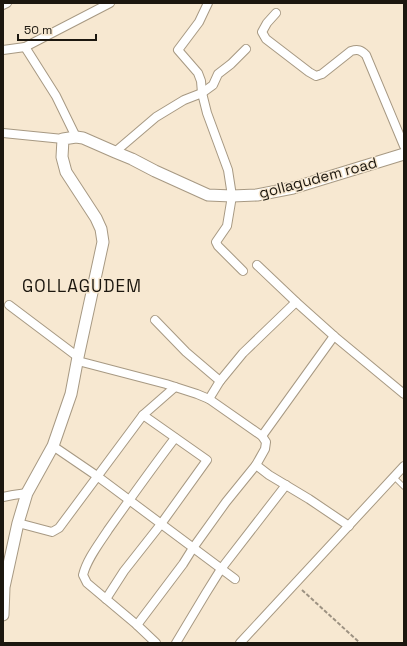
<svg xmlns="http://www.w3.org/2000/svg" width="407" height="646" font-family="'Space Grotesk',sans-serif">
  <rect width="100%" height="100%" fill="#f7e8d1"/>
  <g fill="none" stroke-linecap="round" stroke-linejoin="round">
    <!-- service casing -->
    <g stroke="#a79983" stroke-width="6">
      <polyline id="service" points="394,477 404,487"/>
    </g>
    <!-- minor casing -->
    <g stroke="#a79983" stroke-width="10">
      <g id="minor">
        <polyline points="3,5 7,3"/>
        <path d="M276 13 267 23 262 32 266 39 309 72 316 76 322 74 351 51C358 49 361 50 366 55L404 146"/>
        <polyline points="3,50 25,47"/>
        <polyline points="202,93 201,81 198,73 178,50 199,22 208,3"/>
        <polyline points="202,93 213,85 218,74 231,64 246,49"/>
        <polyline points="3,133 63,139"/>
        <polyline points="76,137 56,96 25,47 110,3"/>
        <polyline points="115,152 156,117 184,100 202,93 207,113 228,170 232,196 227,226 216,242 218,246 243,271"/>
        <polyline points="257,265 296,302 334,336 404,394"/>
        <polyline points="9,305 78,357"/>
        <polyline points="155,320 186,352 220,381"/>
        <polyline points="78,361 166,384 197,394 209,399 262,436 266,442 265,449 256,465 226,502 193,548 183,564 137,625"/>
        <polyline points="209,399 220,381 243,353 296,302"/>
        <polyline points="143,415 175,387"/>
        <polyline points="262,436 334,336"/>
        <polyline points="53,446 97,476 235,579"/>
        <polyline points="256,465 269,475 309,499 349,526"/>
        <polyline points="3,497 13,495 27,493"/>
        <polyline points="18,523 52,532 59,528 143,415 207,460 161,524 124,571 106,599"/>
        <path d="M156 643 137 625 87 583 83 575C87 559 99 544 108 530 130 499 152 468 175 438"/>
        <polyline points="176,643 206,593 221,569 286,485"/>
        <polyline points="240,643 404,466"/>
      </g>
    </g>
    <!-- tertiary casing -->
    <g stroke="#a79983" stroke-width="13">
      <polyline id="tertiary" points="3,615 4,587 18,523 27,493 53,446 71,394 78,357 103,242 101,229 96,218 66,172 62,157 63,139 76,137 83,138 115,152 132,159 155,171 208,195 232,196 257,195 293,188 404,154"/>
    </g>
    <!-- path -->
    <polyline stroke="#9d9282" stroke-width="2" stroke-dasharray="4 2" stroke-linecap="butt" points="302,590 360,643"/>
    <!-- service -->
    <use href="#service" stroke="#fff" stroke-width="4"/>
    <!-- minor -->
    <use href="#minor" stroke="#fff" stroke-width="8"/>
    <!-- tertiary -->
    <use href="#tertiary" stroke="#fff" stroke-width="11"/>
  </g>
  <g text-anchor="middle" stroke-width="3" stroke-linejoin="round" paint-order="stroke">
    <!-- street labels -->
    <g font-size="15" fill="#1c170f" stroke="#f7e8d1">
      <text transform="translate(318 178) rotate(-15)" y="5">gollagudem road</text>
    </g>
    <!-- quarter labels -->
    <g font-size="17" letter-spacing="1" fill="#1c170f" stroke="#f7e8d1">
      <text x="82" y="292">GOLLAGUDEM</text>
    </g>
  </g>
  <!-- border -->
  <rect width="407" height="646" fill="none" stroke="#1c170f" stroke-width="8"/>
  <!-- scale -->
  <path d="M18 34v6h78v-6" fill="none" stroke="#1c170f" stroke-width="2"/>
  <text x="24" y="34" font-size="12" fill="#1c170f" stroke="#f7e8d1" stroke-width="3" paint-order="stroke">50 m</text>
</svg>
